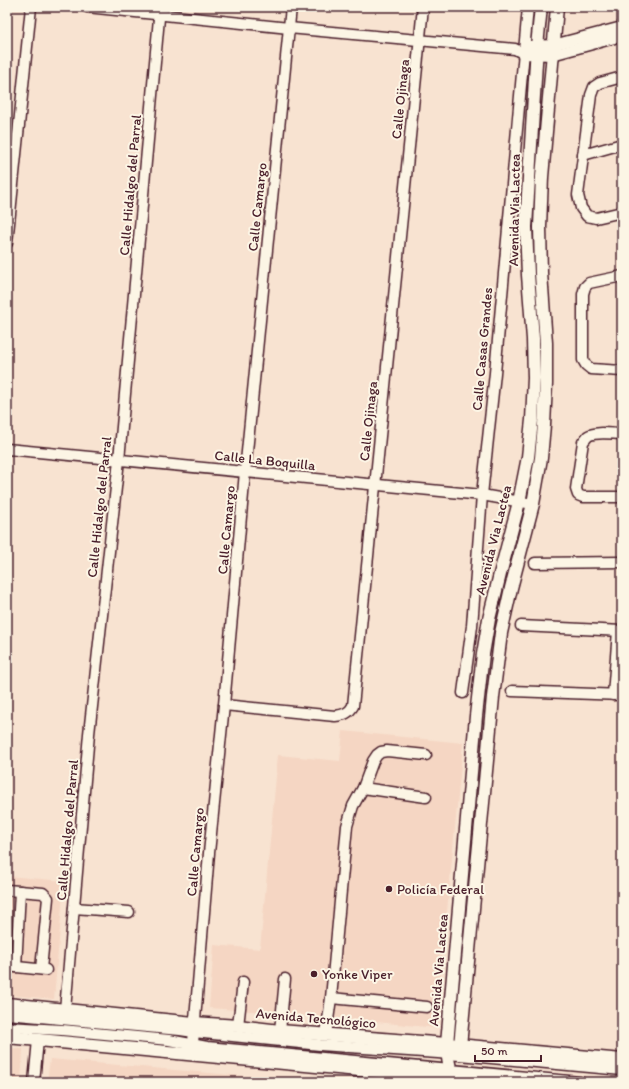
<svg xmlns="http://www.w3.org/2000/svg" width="629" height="1089" font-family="Itim,sans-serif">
  <rect width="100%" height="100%" fill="#f8e3d1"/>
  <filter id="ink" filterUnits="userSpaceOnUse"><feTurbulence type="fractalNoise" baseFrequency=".025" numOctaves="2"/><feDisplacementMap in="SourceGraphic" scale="8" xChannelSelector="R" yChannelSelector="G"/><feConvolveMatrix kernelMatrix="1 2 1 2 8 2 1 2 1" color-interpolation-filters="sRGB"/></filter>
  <g filter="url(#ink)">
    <!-- built -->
    <g fill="#f5d6c3">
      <polygon points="343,731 463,743 436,1028 317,1016 209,1008 214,945 260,949 278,755 340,761"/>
      <polygon points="7,876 64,881 54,999 7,995"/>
      <polygon points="7,1048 23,1049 21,1082 7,1082"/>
      <polygon points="50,1059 243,1076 322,1082 47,1082"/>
    </g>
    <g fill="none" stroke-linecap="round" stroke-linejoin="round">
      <!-- minor casing -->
      <g stroke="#4a1f2b" stroke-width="13">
        <g id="minor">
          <polyline points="87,7 289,28 515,49 524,54 552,55 622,36"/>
          <polyline points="530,46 553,45 622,27"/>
          <polyline points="622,77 600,83 594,87 591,95 578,195 581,208 587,216 596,218 622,212"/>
          <polyline points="583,155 622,144"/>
          <polyline points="7,243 31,7"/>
          <polyline points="622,276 589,283 585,287 583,294 583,360 586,365 591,369 622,371"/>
          <path d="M622 434C613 434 595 431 588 436 587 437 584 441 583 442L576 489 578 495 583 497H622"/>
          <polyline points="7,449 482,495 533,504"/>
          <polyline points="535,563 622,562"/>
          <polyline points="521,626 622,631"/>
          <polyline points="512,691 622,695"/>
          <polyline points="463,693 472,626 482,495 495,373 528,7"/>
          <polyline points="613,695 618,631"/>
          <path d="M224 705 335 716C344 715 349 713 353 706L423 7"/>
          <polyline points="363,788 426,797"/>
          <polyline points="7,890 43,893 48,898 41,969"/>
          <polyline points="74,908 129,912"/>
          <polyline points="7,966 46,970"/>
          <polyline points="16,967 20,891"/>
          <polyline points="331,998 427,1007"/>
          <polyline points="65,1010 89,734 119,460 160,7"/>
          <polyline points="7,1014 180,1030 194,1032 320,1045 438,1053 622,1070"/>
          <polyline points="238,1026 243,982"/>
          <polyline points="7,1027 62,1030 169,1040 207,1047 580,1082"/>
          <polyline points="280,1031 285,979"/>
          <polyline points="326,1035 331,998 347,826 353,806 363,788 373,761 377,755 381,752 387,751 426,755"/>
          <polyline points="192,1055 209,853 224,705 245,472 291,7"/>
          <polyline points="34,1082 38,1040"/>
        </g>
      </g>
      <!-- major casing -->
      <g stroke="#4a1f2b" stroke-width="15">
        <g id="major">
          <polyline points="7,1004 194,1023 238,1026 280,1031 447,1044 622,1060"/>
          <polyline points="7,1037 486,1082"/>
          <polyline points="460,1046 493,697 501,633 511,588 533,504 541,458 544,425 546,384 546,343 541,273 540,227 542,177 557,7"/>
          <path d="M453 1079C449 1067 447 1056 447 1044L476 716 483 654 489 619 500 574 519 502 528 457 532 420 534 378 533 339 528 275 526 227 537 46 541 7"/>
        </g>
      </g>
      <!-- minor -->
      <use href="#minor" stroke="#fcf5e5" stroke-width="10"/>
      <!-- major -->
      <use href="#major" stroke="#fcf5e5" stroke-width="12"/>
    </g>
  </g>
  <!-- markers -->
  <g fill="#4a1f2b" stroke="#fcf5e5" stroke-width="1.5">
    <circle cx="389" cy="889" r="4"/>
    <circle cx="314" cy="974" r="4"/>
  </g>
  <g text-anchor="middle" stroke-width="4" stroke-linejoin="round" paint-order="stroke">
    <!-- street labels -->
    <g font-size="14" fill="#4a1f2b" stroke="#fcf5e5">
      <text transform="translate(400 99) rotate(-84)" y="5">Calle Ojinaga</text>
      <text transform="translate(130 185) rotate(-85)" y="5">Calle Hidalgo del Parral</text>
      <text transform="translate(257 207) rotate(-84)" y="5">Calle Camargo</text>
      <text transform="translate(514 210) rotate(-89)" y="5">Avenida Via Lactea</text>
      <text transform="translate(482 349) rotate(-85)" y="5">Calle Casas Grandes</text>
      <text transform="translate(368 421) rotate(-84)" y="5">Calle Ojinaga</text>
      <text transform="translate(265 460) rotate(6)" y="5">Calle La Boquilla</text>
      <text transform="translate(99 507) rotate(-84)" y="5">Calle Hidalgo del Parral</text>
      <text transform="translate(226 530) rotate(-85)" y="5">Calle Camargo</text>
      <text transform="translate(493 540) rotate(-76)" y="5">Avenida Via Lactea</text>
      <text transform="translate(67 830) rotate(-85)" y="5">Calle Hidalgo del Parral</text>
      <text transform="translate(195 852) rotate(-85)" y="5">Calle Camargo</text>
      <text transform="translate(438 970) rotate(-85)" y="5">Avenida Via Lactea</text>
      <text transform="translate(316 1018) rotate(5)" y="5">Avenida Tecnológico</text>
    </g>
    <!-- poi labels -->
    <g font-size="14" fill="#4a1f2b" stroke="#fcf5e5" text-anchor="start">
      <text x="397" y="894">Policía Federal</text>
      <text x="322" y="979">Yonke Viper</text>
    </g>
  </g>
  <!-- margin -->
  <rect width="629" height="1089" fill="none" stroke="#fcf5e5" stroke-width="24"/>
  <rect x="12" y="12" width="605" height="1065" fill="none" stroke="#4a1f2b" stroke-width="1.5" filter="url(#ink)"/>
  <!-- scale -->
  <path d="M475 1055v6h66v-6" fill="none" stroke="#4a1f2b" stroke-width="2"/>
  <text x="481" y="1055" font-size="12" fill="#4a1f2b" stroke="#fcf5e5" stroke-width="3" paint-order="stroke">50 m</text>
</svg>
